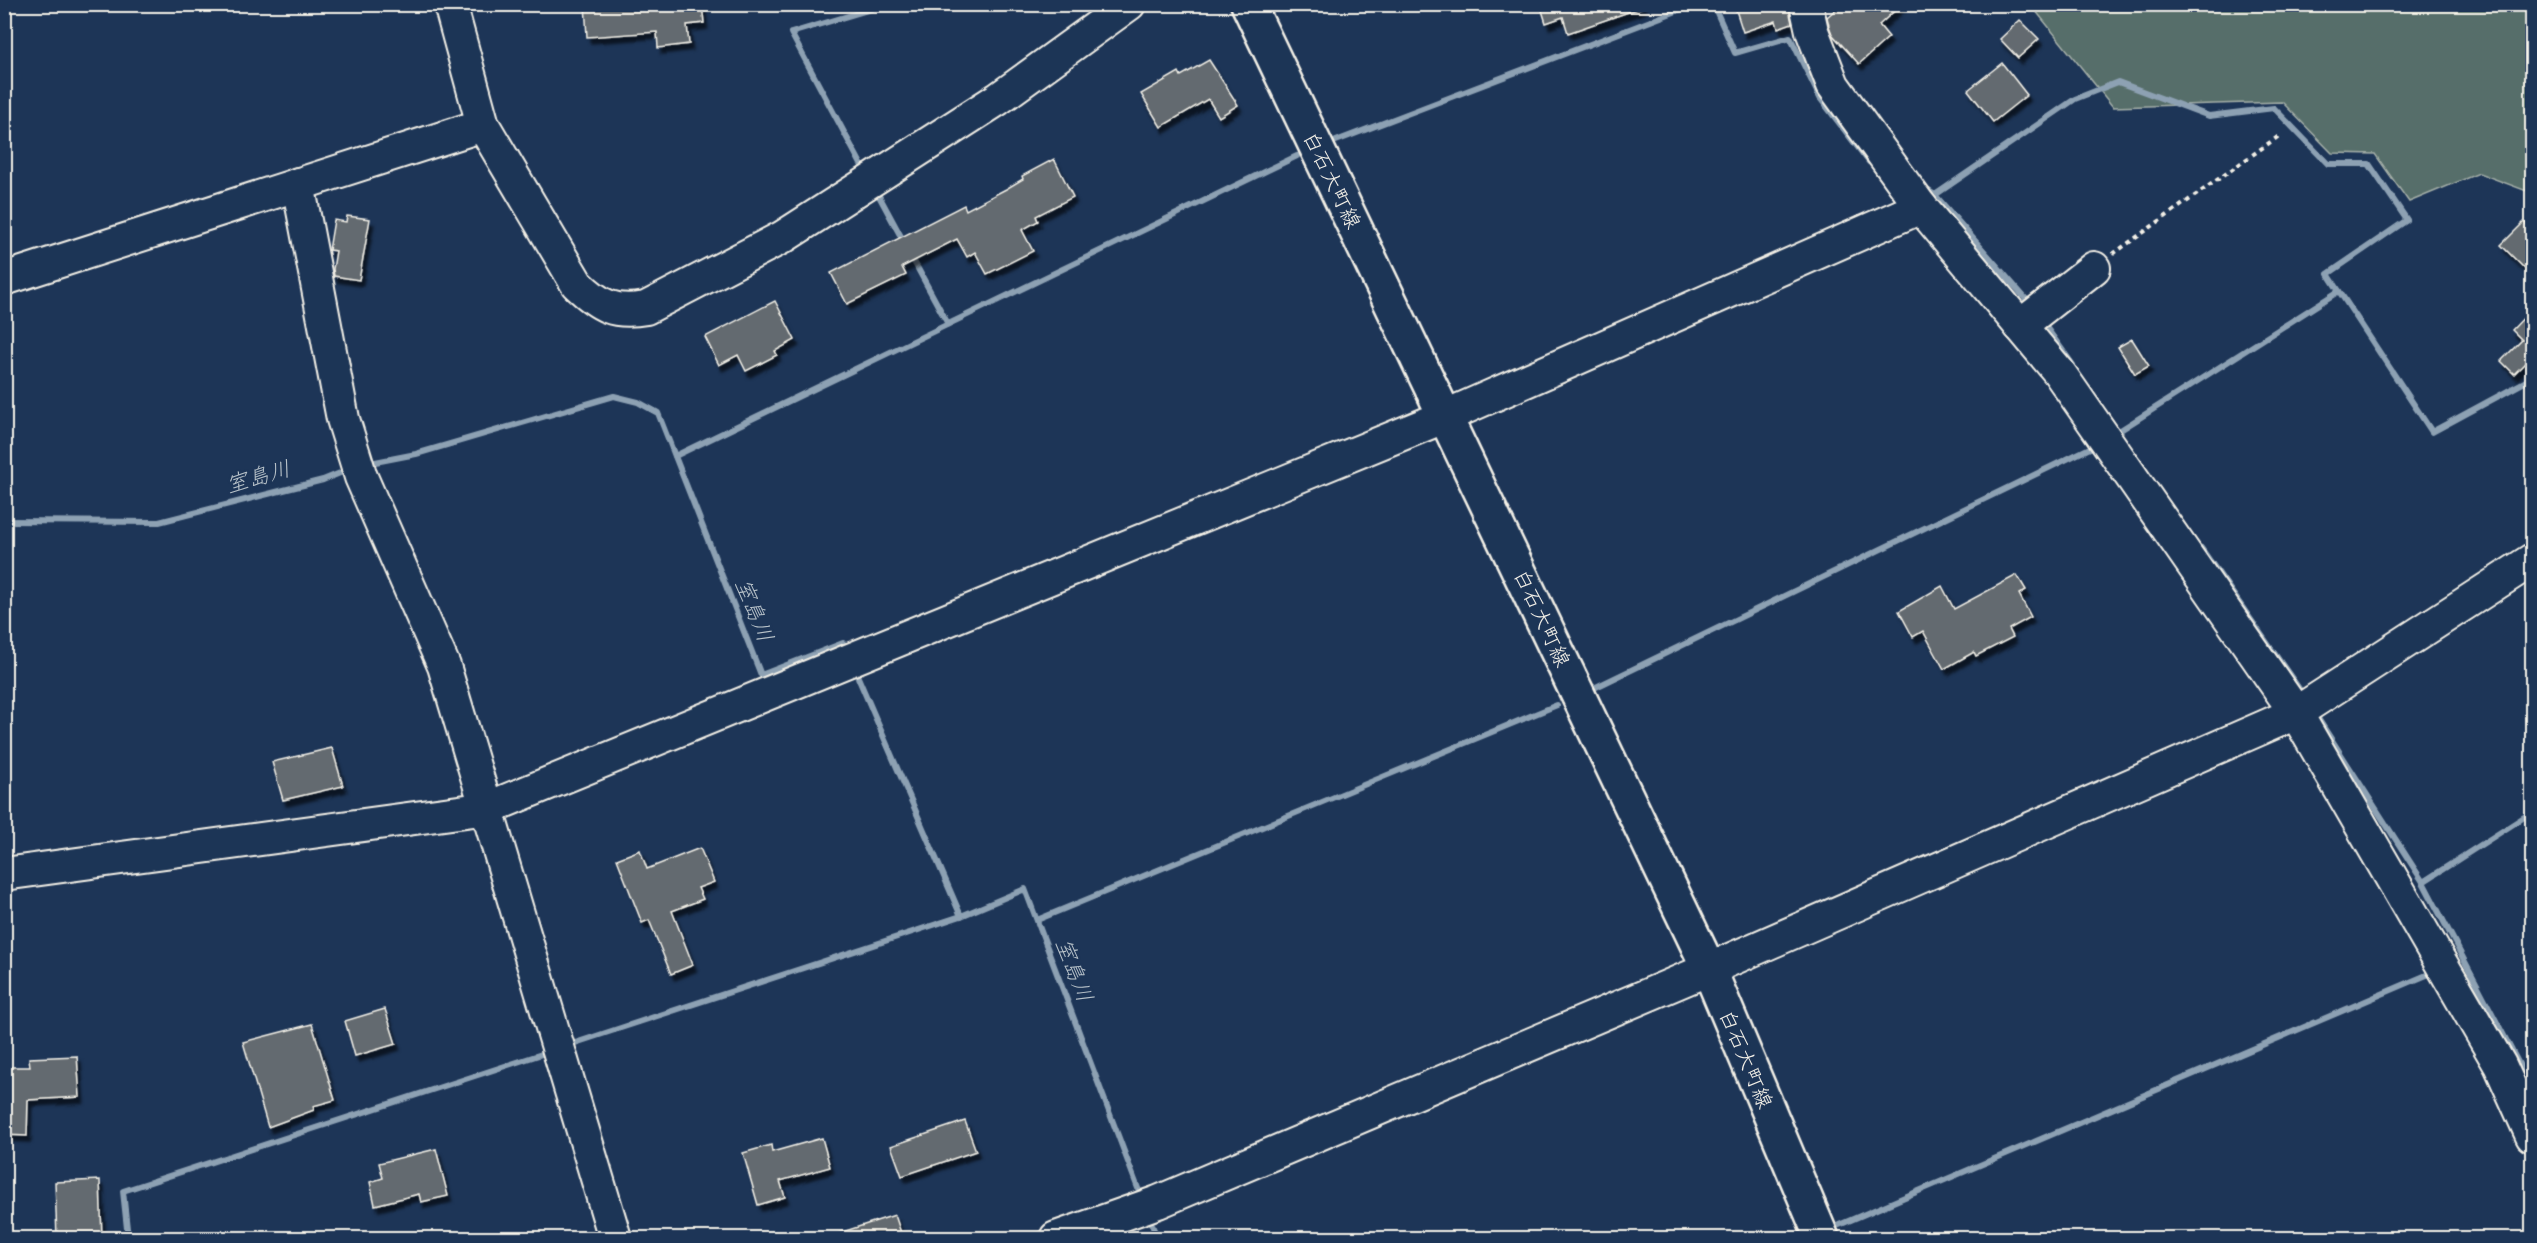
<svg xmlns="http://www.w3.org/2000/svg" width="2537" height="1243" font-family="'Indie Flower','Klee One',sans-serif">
  <defs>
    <filter id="shadow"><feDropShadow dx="3.5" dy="6" stdDeviation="1.5" flood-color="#0009"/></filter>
  </defs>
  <rect width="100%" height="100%" fill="#1d3557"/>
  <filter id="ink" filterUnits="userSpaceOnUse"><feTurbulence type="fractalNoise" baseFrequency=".0167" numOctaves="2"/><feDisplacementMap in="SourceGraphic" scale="12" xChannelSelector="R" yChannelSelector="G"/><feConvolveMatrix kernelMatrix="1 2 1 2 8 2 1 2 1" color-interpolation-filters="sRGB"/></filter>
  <g filter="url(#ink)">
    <!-- green -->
    <polygon fill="#576e6a" stroke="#a6b0a9" stroke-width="1.5" points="2031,5 2532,5 2532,193 2479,173 2409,202 2375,154 2332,153 2282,102 2113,107"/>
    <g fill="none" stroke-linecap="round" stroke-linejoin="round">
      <!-- stream -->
      <g stroke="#8da1b3" stroke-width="6">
        <polyline points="1713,4 1735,53 1790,37 1820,98 1869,162"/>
        <polyline points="4,6 10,4"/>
        <polyline points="1336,141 1695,4"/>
        <polyline points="862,166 791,33 888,4"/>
        <polyline points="1924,188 1935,195 2032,306"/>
        <polyline points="878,194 905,244"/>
        <polyline points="1935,195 2075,99 2118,82 2209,116 2274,108 2328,164 2369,164 2407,220 2328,274 2339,291"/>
        <polyline points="911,256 948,324"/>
        <polyline points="2041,320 2073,365"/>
        <polyline points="2119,431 2339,291 2432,432 2532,378"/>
        <polyline points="675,456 1297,156"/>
        <polyline points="365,464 416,454 614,396 638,402 658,413 761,675 843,643 846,650"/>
        <polyline points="4,521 159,522 323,480 350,469"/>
        <polyline points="2201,548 2302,693"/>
        <polyline points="854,668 961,916 1025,889 1142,1199"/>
        <polyline points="1594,688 2094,446"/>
        <polyline points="2319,720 2423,882"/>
        <polyline points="2532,812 2423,882 2532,1089"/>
        <polyline points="1037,920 1557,705"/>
        <polyline points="566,1046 961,916"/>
        <polyline points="1148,1214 1157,1238"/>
        <polyline points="1839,1225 2429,974"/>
        <polyline points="128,1238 123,1191 551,1051"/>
      </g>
    </g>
    <!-- building -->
    <g fill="#646b70" stroke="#f4f1e8" stroke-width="1.5" filter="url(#shadow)">
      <polygon points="585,4 702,4 704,23 687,25 689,44 658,48 657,32 587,37"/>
      <polygon points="1540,4 1643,4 1643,7 1568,33 1563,17 1546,23"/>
      <polygon points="1734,4 1788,4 1792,23 1778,28 1776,21 1743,32"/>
      <polygon points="1842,4 1902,4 1879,25 1889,37 1859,64 1832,34 1829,26 1827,17"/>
      <polygon points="2020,20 2039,39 2018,58 2000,39"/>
      <polygon points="1209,60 1238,105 1219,117 1208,99 1161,127 1141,94 1179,72 1181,76"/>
      <polygon points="2002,63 2027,95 1993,122 1968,90"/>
      <polygon points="1054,159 1073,197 1036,216 1038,221 1022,230 1033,251 987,274 975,252 967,257 957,239 902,267 906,275 847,304 831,273 964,205 966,210 1006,189 1023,179 1022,176"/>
      <polygon points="347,216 370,219 359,280 334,276 333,269 336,251 329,250 334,220 346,222"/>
      <polygon points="2524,222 2532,230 2532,276 2501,245"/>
      <polygon points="775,301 795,340 775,351 777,355 746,371 738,355 719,365 705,337"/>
      <polygon points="2532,309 2532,356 2514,374 2501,361 2522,340 2512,330"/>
      <polygon points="2132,339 2149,366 2135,374 2118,347"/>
      <polygon points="2017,575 2026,590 2019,594 2031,617 2009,629 2013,637 1976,656 1974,652 1944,669 1923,631 1913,637 1899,611 1942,586 1954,609"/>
      <polygon points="332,748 343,786 283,800 272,762"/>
      <polygon points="700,848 714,882 698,888 703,899 672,911 693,965 671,974 649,920 642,923 617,859 640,850 647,869"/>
      <polygon points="385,1009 396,1044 355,1056 345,1021"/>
      <polygon points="312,1024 335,1100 313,1106 314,1110 268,1127 243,1042"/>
      <polygon points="77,1056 80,1097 28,1100 27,1136 4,1135 4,1067 30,1067 29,1058"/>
      <polygon points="965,1121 976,1151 902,1176 891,1146"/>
      <polygon points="822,1138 830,1167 780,1181 785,1197 758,1205 743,1153 771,1145 772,1152"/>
      <polygon points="436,1149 448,1196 421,1202 419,1194 375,1205 370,1182 383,1178 379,1163"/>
      <polygon points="100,1180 102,1239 57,1239 55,1182"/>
      <polygon points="895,1215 903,1239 833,1239 833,1235"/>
    </g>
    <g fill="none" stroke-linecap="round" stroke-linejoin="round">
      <!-- minor casing -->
      <g stroke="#f4f1e8" stroke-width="36">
        <g id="minor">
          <polyline points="450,4 483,125"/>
          <polyline points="1806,4 1812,31 1833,85 1921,207 2058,371 2296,713 2500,1065 2532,1136"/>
          <polyline points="298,184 343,419 361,477 444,666 615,1238"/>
          <path d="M4 279 483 125 577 284C600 306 614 314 646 308L783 237 998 99 1129 4"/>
          <polyline points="2020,326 2094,268"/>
          <polyline points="4,874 488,808 1446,416 1921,207"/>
          <polyline points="1056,1238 1158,1202 1709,969 2296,713 2532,560"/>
        </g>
      </g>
      <!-- major casing -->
      <g stroke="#f4f1e8" stroke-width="38">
        <polyline id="major" points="1248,4 1709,969 1822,1238"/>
      </g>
      <!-- path -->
      <polyline stroke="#f4f1e8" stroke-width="4" stroke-dasharray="4.5 4.5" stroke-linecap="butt" points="2113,254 2279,136"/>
      <!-- minor -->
      <use href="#minor" stroke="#1d3557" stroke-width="32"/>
      <!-- major -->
      <use href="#major" stroke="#1d3557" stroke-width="33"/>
    </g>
  </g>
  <g text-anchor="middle" stroke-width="4.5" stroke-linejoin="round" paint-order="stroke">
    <!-- street labels -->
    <g font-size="21" fill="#f4f1e8" stroke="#1d3557">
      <text transform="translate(1332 180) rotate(64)" y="7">白石大町線</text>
      <text transform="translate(1542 618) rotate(65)" y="7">白石大町線</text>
      <text transform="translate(1746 1059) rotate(67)" y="7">白石大町線</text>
    </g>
    <!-- water labels -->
    <g font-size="22" font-style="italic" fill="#b8c2c9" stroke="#1d3557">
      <text transform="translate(258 476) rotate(-16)" y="8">室島川</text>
      <text transform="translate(755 610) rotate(68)" y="8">室島川</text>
      <text transform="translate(1075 970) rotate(69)" y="8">室島川</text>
    </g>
  </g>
  <!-- margin -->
  <rect width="2537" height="1243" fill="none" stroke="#1d3557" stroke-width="24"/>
  <rect x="12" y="12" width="2513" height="1219" fill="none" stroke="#f4f1e8" stroke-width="2" filter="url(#ink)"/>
</svg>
